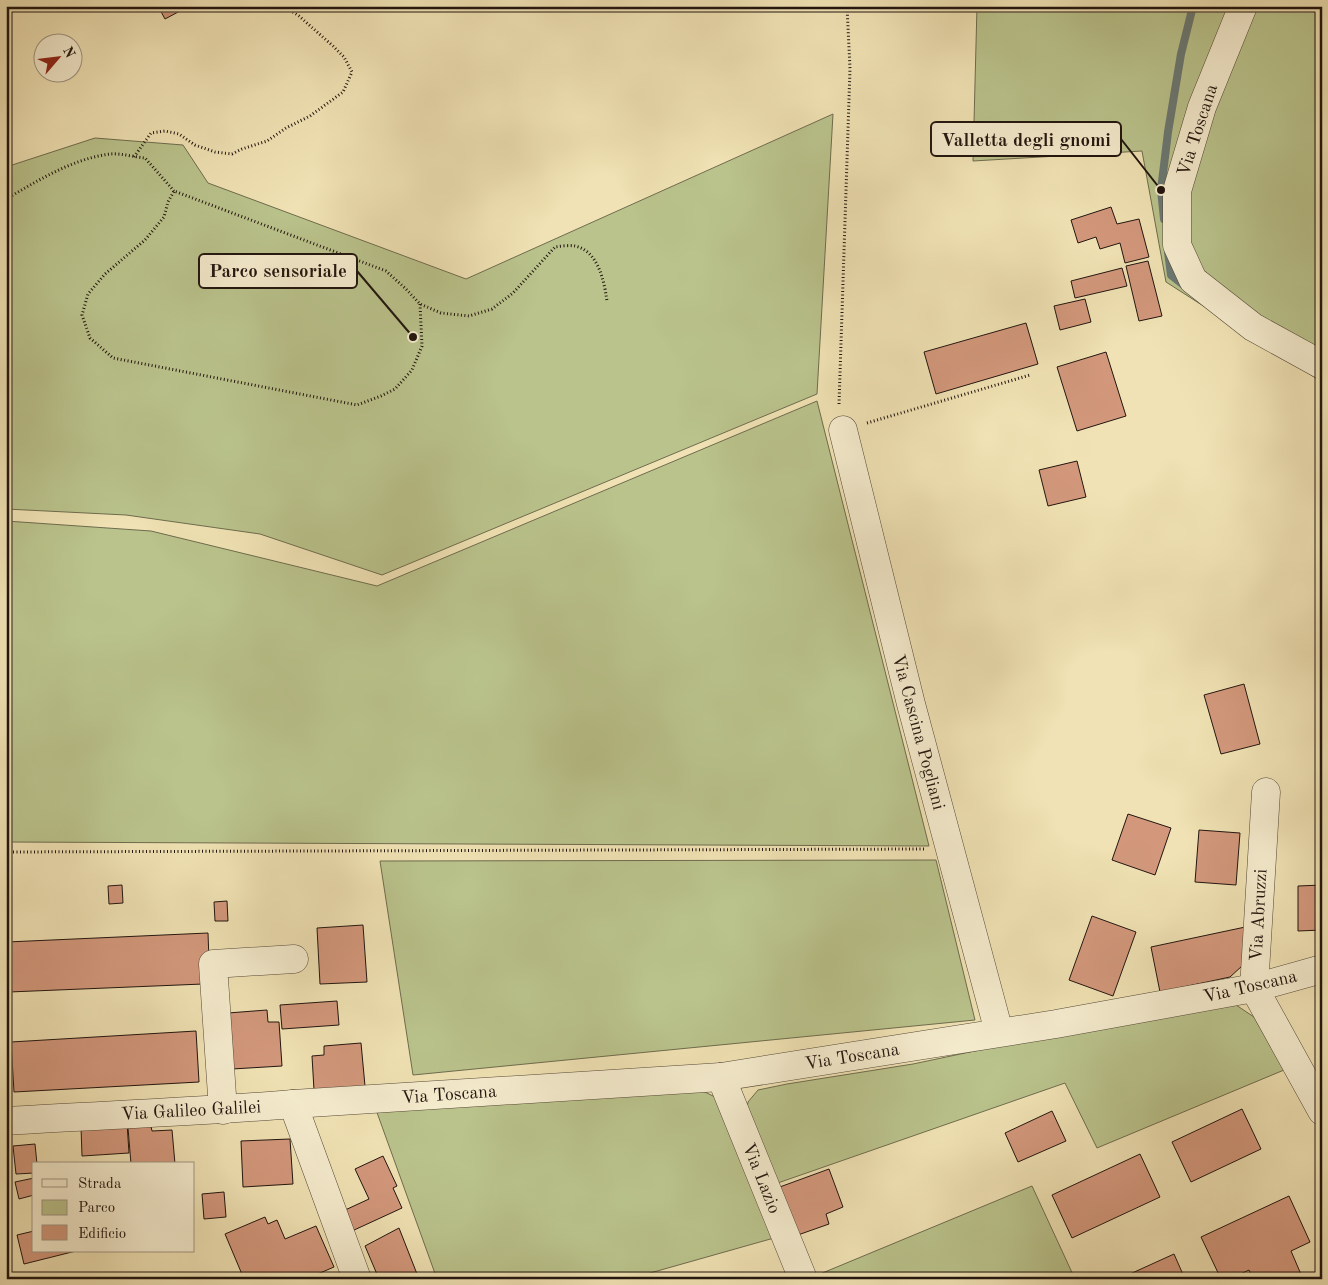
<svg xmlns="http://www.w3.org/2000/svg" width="1328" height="1285" font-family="'Old Standard TT',serif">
  <rect width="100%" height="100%" fill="#f0e2b4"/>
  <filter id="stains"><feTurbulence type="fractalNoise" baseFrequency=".004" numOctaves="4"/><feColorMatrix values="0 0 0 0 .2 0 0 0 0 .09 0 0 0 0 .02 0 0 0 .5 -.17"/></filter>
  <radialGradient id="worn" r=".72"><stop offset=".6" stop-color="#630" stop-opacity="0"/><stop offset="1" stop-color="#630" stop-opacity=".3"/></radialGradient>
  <!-- green -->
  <g fill="#bac38c" stroke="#6e6c4e">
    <polygon points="977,6 1322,6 1322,382 1166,282 1142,151 973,161"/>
    <polygon points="833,114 817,394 382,575 260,534 126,515 6,509 6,167 95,138 183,145 208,183 466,279"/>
    <polygon points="817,401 929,846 6,842 6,521 151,531 377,586"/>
    <polygon points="936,860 975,1020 413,1075 380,861"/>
    <polygon points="1236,1005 1254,1017 1284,1070 1097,1148 1065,1083 772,1185 745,1120 748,1102 758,1090 787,1084 913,1064 1179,1008"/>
    <polygon points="689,1084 715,1097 774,1238 629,1279 437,1279 375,1107"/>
    <polygon points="1032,1186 1075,1279 822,1279 820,1274"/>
  </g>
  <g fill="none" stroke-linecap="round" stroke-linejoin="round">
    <!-- stream -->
    <g stroke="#6b7973" stroke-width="8">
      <polyline points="1164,219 1161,190 1168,132 1181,54 1193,6"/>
      <polyline points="1168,252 1171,275 1185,286"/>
    </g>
  </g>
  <!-- building -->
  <g fill="#d3987c" stroke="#21150f">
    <polygon points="162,6 178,6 180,11 165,19 159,8"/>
    <polygon points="1111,207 1117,224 1139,219 1149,257 1125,263 1120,243 1100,249 1096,237 1078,243 1071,220"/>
    <polygon points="1148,261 1162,316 1139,321 1126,266"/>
    <polygon points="1122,268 1127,286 1075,298 1071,281"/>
    <polygon points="1085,299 1091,322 1060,330 1054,306"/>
    <polygon points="1026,323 1038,364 936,394 924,352"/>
    <polygon points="1106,352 1126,416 1077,431 1057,367"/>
    <polygon points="1077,461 1086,497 1048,506 1039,470"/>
    <polygon points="1244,684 1260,744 1221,754 1204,695"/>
    <polygon points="1317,767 1322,767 1322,788 1320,788"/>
    <polygon points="1128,814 1171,828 1155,875 1112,860"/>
    <polygon points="1199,830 1240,833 1236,885 1195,882"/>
    <polygon points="122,885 123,903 109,904 108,886"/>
    <polygon points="1322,885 1322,930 1298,931 1298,886"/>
    <polygon points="227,901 228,921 215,921 214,902"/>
    <polygon points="1092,916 1136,932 1113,996 1069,980"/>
    <polygon points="363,925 367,982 320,984 317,928"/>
    <polygon points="1250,926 1242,966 1230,977 1160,992 1151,947"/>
    <polygon points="208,933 209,960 203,984 9,992 7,942"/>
    <polygon points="337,1001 339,1025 282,1029 280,1005"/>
    <polygon points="267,1010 268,1022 279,1022 282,1066 232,1069 228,1013"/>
    <polygon points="196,1031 199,1082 14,1092 11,1042"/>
    <polygon points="361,1043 365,1086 314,1090 312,1056 324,1055 324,1046"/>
    <polygon points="6,1066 8,1066 11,1108 6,1109"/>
    <polygon points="1242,1109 1261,1149 1191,1182 1172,1142"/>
    <polygon points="1052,1111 1066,1141 1018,1162 1005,1133"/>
    <polygon points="127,1123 129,1153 82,1156 81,1127"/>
    <polygon points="151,1126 152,1131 172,1130 175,1164 131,1164 128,1128"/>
    <polygon points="290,1139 293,1184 243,1187 241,1141"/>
    <polygon points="35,1144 37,1164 34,1164 34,1173 16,1174 13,1146"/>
    <polygon points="1140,1154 1160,1197 1072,1238 1052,1195"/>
    <polygon points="383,1156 397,1186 393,1188 402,1208 352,1231 343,1211 369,1199 355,1169"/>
    <polygon points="829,1169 843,1207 826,1214 829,1224 795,1236 777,1188"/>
    <polygon points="34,1178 34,1195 19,1199 15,1182"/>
    <polygon points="224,1192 226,1217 204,1219 202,1194"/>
    <polygon points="1289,1196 1310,1242 1291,1251 1303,1279 1253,1279 1249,1270 1230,1279 1221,1279 1201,1237"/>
    <polygon points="265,1217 268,1224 277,1220 285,1239 316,1226 334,1267 306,1279 244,1279 225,1234"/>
    <polygon points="399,1228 419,1279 379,1279 365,1246"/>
    <polygon points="34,1231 34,1251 76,1251 24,1264 17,1235"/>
    <polygon points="1174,1254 1185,1279 1119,1279"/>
  </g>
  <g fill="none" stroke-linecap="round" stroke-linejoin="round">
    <!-- minor casing -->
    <g stroke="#554838" stroke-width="29">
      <g id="minor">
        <polyline points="1243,6 1202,107 1177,191 1177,245 1193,280 1253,327 1322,365"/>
        <polyline points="843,430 911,704 999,1032"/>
        <polyline points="1266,792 1254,988 1322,1111"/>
        <polyline points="721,1077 803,1279"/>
        <polyline points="293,1104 357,1279"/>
        <polyline points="223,1110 213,964 294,959"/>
        <path d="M6 1121C102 1115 198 1112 293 1104L721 1077 1056 1024 1254 988 1322 969"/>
      </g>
    </g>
    <!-- path -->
    <g stroke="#21150f" stroke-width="3" stroke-dasharray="1 2.5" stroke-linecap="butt">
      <polyline points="134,157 151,133 165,131 179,134 195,145 215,152 232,154 242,149 267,141 286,128 310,116 343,92 352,72 344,57 333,46 299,16 284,6"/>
      <path d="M6 199C39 180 72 159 110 154 121 153 134 157 145 158L174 191"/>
      <path d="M420 304 422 346 412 370 395 389 381 396 357 405 113 358 90 338 82 315 88 294 105 274 145 240 164 217 168 202 174 191 386 271 405 288 420 304 441 313 469 316 492 309 513 293 555 247C561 246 569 245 575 246 598 251 604 280 607 301"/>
      <polyline points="839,404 850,69 847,6"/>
      <polyline points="867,423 1030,375"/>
      <polyline points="6,852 924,849"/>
    </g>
    <!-- minor -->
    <use href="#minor" stroke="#f5ecce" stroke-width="28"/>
  </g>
  <g text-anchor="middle" stroke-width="4.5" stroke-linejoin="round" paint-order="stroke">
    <!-- street labels -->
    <g font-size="18" fill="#21150f" stroke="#f5ecce">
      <text transform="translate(1197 130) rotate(-72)" y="6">Via Toscana</text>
      <text transform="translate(919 732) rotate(75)" y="6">Via Cascina Pogliani</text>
      <text transform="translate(1258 915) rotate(-87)" y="6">Via Abruzzi</text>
      <text transform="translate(1250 986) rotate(-13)" y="6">Via Toscana</text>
      <text transform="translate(852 1056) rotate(-9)" y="6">Via Toscana</text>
      <text transform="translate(449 1094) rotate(-4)" y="6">Via Toscana</text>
      <text transform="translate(191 1110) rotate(-3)" y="6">Via Galileo Galilei</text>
      <text transform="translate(762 1178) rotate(68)" y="6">Via Lazio</text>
    </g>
  </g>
  <!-- callouts -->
  <path fill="none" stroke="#21150f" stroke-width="2" d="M1161 190L1121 139M413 337L357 271"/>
  <g fill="#21150f" stroke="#f5ecce" stroke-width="2">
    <circle cx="1161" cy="190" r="5"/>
    <circle cx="413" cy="337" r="5"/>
  </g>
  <g fill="#f5ecce" stroke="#21150f" stroke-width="2">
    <rect x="931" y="122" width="190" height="34" rx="5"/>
    <rect x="199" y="254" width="158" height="34" rx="5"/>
  </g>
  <g font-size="19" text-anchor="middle" font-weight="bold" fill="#21150f">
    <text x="1026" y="146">Valletta degli gnomi</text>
    <text x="278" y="277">Parco sensoriale</text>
  </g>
  <!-- margin -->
  <rect width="1328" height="1285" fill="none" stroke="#f0e2b4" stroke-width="25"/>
  <rect x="8" y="8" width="1313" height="1270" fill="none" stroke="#21150f" stroke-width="2.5"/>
  <rect x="12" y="12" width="1303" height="1260" fill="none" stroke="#21150f"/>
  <!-- legend -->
  <rect x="32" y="1162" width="162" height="90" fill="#f5ecce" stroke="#a09682"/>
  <rect x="42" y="1179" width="25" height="8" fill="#f5ecce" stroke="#a09682"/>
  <text x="78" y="1188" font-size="15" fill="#21150f">Strada</text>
  <rect x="42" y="1200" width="25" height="15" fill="#bac38c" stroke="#a09682"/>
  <text x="78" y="1212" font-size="15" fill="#21150f">Parco</text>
  <rect x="42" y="1225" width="25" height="15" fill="#d3987c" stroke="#a09682"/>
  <text x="78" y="1238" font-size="15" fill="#21150f">Edificio</text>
  <!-- north arrow -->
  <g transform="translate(58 58) rotate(62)"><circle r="24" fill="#f5ecce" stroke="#a09682"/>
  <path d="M0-4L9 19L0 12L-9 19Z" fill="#8f2418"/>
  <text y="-8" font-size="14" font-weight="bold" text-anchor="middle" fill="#21150f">N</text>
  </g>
  <rect width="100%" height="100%" filter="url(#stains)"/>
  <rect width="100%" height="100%" fill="url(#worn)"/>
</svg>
